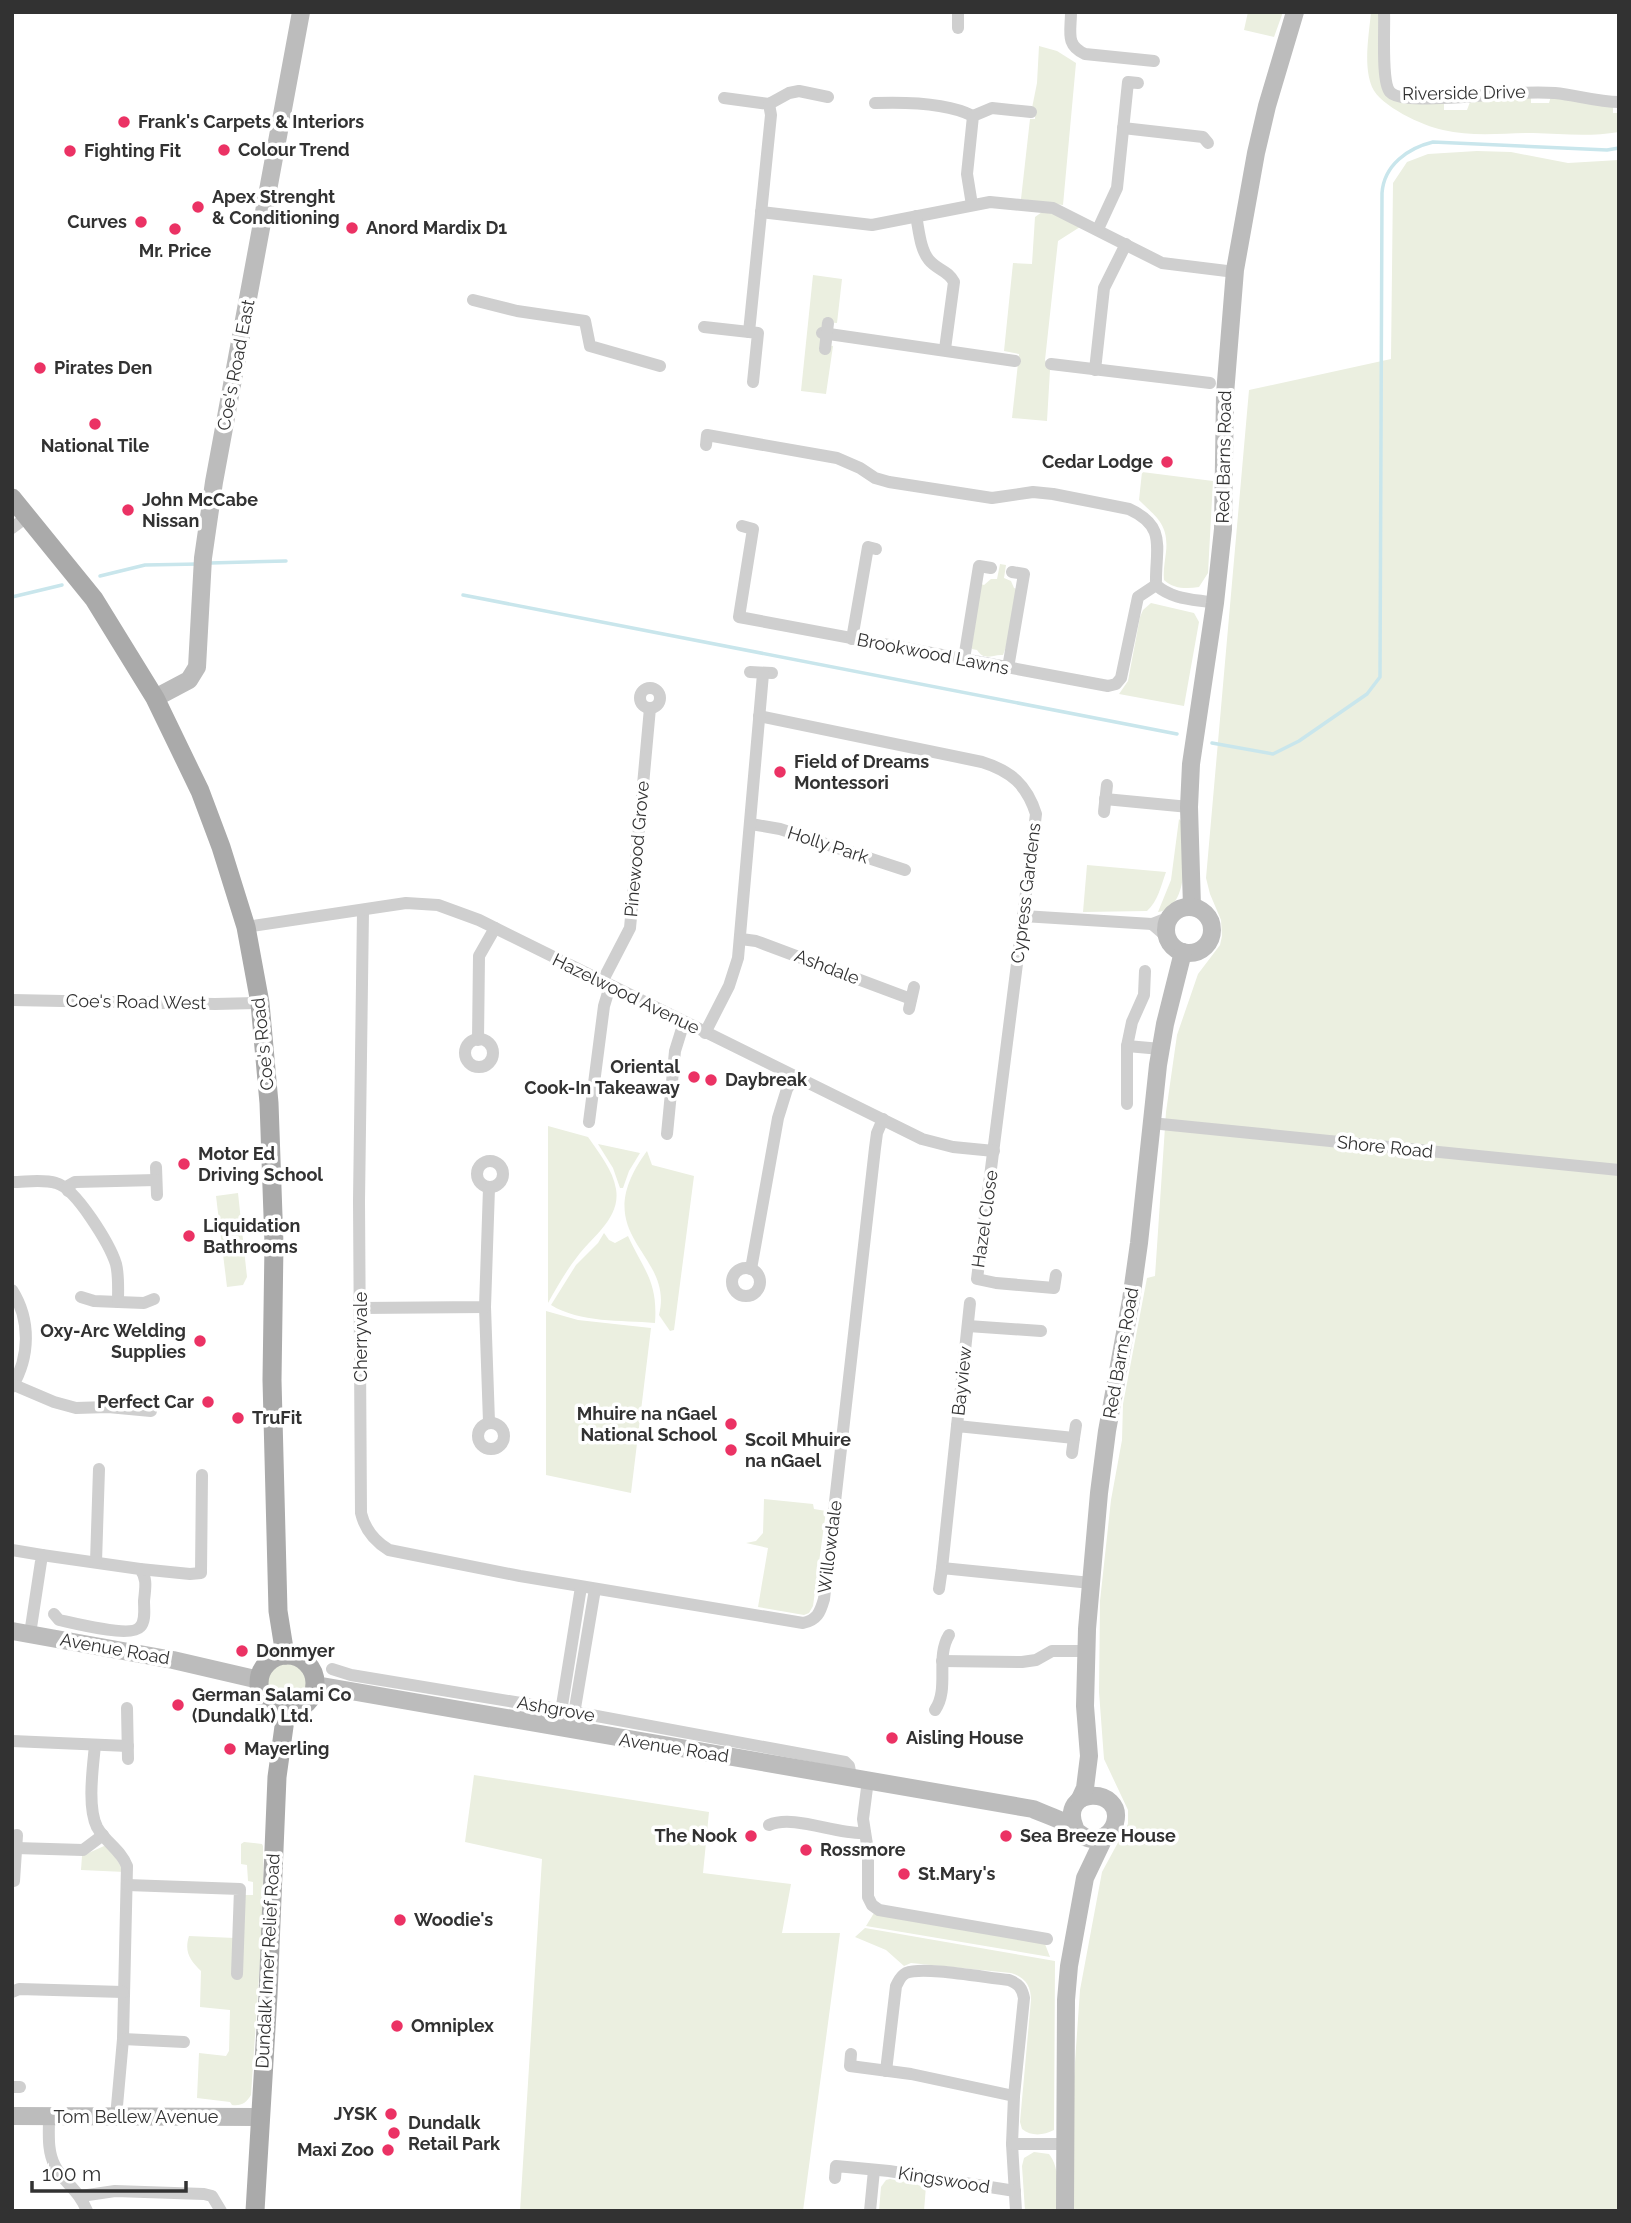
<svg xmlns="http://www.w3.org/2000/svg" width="1631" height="2223" font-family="Raleway,sans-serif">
  <rect width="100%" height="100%" fill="#fff"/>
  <!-- green -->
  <g fill="#ebefe0">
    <polygon points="1248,12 1283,12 1274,37 1244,30"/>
    <path d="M1371 12H1379L1386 94 1444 102V110H1467L1470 102 1531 95V103H1549L1551 96 1613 105V113H1619V132C1590 137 1562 134 1533 133 1504 133 1472 137 1443 130 1423 126 1380 106 1372 87 1363 65 1369 35 1371 12Z"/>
    <polygon points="1039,46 1057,51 1076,63 1063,205 1021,199 1030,119 1035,119 1035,109 1032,108 1037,83"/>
    <polygon points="1477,151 1511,152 1568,163 1619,160 1619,2211 1072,2211 1074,2077 1080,1990 1102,1872 1128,1824 1128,1810 1104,1759 1099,1692 1100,1601 1111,1500 1122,1440 1123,1404 1147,1278 1155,1276 1166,1112 1177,1035 1198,974 1220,945 1222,936 1221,920 1210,894 1206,878 1249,390 1391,359 1393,183 1407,162 1428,154"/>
    <polygon points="1042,212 1056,214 1080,227 1058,241 1045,360 1050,370 1047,421 1012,418 1019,354 1004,351 1013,263 1032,264 1035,217"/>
    <polygon points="813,275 842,279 837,323 824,322 821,344 833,346 826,394 801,391"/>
    <path d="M1142 472 1213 481 1208 573 1199 587C1187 589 1173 589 1164 580 1163 571 1165 561 1166 552 1169 524 1156 517 1139 500Z"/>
    <path d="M1000 564 1006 565 1004 578 1011 581 1014 588 1017 589 1006 647 1003 655C992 654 985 662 977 650L972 649V645L981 584 984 585 991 579H997Z"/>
    <polygon points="1151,603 1194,613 1199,622 1184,706 1119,694 1128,681 1140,617 1143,610"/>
    <path d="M1179 819 1183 823C1183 848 1192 907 1158 912L1171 880Z"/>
    <path d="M1087 865 1166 872C1161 886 1158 901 1147 911L1083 912Z"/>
    <path d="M548 1126 588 1137C599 1153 613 1170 616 1189 621 1218 592 1237 577 1257 566 1271 557 1287 548 1303Z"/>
    <polygon points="598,1144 640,1153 629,1171 623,1188 620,1188 613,1168"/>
    <path d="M647 1151 652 1165 694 1176 674 1330 670 1331 659 1315C675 1251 584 1237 647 1151Z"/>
    <polygon points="238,1193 247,1277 243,1285 227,1287 216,1196"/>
    <path d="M604 1233 609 1240 615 1243 628 1236C644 1271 658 1281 655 1323 621 1320 580 1323 551 1305L576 1265 598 1243Z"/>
    <polygon points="546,1311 578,1320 651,1328 631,1493 546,1475"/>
    <polygon points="764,1499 813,1504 814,1509 826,1511 813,1606 809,1613 804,1615 758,1607 768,1548 746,1543 756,1541 763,1533"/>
    <circle cx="288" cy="1684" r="21"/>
    <polygon points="474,1775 709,1812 703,1873 791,1884 782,1933 840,1933 803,2211 520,2211 542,1859 465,1842"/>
    <path d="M244 1842 262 1844 263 1846 264 1902 251 2095C246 2103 242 2106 232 2105L230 2102 197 2098 199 2053 226 2056 229 2051 230 2010 200 2007 201 1971C190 1960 184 1952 189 1936L235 1938 238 1895H253V1882L248 1881 247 1865 241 1864V1844Z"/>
    <polygon points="104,1846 108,1847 125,1872 81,1870 82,1856"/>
    <polygon points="874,1913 1045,1944 1050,1957 866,1926"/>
    <path d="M865 1928 1055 1961 1054 2130C1044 2135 1032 2137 1022 2129L1020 2122 1031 2000C1031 1986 1025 1977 1011 1973L911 1963 904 1966 886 1950 855 1937Z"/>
    <path d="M1034 2152 1049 2154C1061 2169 1057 2193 1056 2211H1025L1022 2166 1024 2158Z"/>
    <polygon points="890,2179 926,2186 924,2211 879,2211 881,2187 886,2180"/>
  </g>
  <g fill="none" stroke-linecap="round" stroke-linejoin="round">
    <!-- stream -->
    <g stroke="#c9e6ec" stroke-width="3.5">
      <polyline points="210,563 286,561"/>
      <polyline points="100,576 145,565 199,564"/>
      <polyline points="463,595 1177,734"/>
      <polyline points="12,597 62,585"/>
      <path d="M1212 743 1273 754 1299 741 1367 694 1380 677 1382 193C1384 165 1408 148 1433 142L1607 150 1619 148"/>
    </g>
    <!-- street -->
    <g stroke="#cfcfcf" stroke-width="12">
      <polyline points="958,12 958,28"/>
      <path d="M1071 12C1071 32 1065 45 1085 54L1154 61"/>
      <path d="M1384 12C1385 27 1381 82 1390 92 1398 101 1431 98 1442 98 1480 97 1518 90 1555 93 1576 95 1597 102 1619 102"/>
      <polyline points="724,98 769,104 789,93 799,91 828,97"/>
      <path d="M875 103C904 102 948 103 973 116"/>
      <polyline points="1123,128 1203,137 1208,143"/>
      <polyline points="972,205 967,174 973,116 992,108 1031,112"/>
      <polyline points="761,212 872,225 990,202 1053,208 1162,263 1235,272"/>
      <path d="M916 216C919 230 920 249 929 260 937 270 948 270 954 282L945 349"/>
      <polyline points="1098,229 1117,188 1128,82 1138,83"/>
      <polyline points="473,300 517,311 585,321 590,346 660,366"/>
      <polyline points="704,327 758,333 753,382"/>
      <polyline points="749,332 771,115 769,104"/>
      <polyline points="822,333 1015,361"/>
      <polyline points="825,349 828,323"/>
      <polyline points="1051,364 1210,383"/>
      <polyline points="1095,370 1104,288 1126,244"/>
      <path d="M706 445 707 435 837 458 860 468 875 478 889 482 992 498 1033 492 1053 494 1129 509C1168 527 1155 548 1156 585 1173 600 1194 599 1215 603"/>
      <polyline points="742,526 753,529 739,617 1108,686 1116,684 1121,678 1138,597 1156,585"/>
      <polyline points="12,528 28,516"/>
      <polyline points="852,639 868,547 876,549"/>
      <polyline points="964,659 979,566 991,568"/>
      <polyline points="1008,668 1024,574 1012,572"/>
      <polyline points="750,672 772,673"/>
      <circle cx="650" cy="698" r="10"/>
      <path d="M759 716 982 762C1011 771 1027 785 1036 814L977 1279 996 1283 1054 1288 1056 1275"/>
      <polyline points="1105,799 1189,807"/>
      <polyline points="1104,812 1107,785"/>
      <polyline points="751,824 780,829 905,870"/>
      <path d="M363 911 359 1201 361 1513C365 1530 374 1541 389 1550L520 1576 803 1623C817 1620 820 1613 824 1599L875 1148 877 1133 883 1119"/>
      <polyline points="1023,916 1152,924 1170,917"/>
      <polyline points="1152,924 1167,937"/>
      <polyline points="246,927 406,903 438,905 479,920 922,1139 953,1147 994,1151"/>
      <polyline points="741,939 756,941 911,999"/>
      <polyline points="602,982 630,928 650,708"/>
      <polyline points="12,1000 215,1004 260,1003"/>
      <polyline points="909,1009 914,987"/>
      <polyline points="705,1033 729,986 738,958 763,674"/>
      <circle cx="479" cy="1053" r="14"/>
      <polyline points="478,1040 479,956 495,928"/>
      <polyline points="1127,1046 1161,1049"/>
      <polyline points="1127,1104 1127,1046 1132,1022 1144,995 1145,971"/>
      <polyline points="589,1122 604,1006 610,986"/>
      <polyline points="1151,1123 1619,1170"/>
      <polyline points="667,1134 675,1051 684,1022"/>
      <circle cx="490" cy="1174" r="13"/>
      <polyline points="156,1167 157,1195"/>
      <path d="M12 1182C26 1182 43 1179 56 1183 76 1188 110 1245 116 1264 119 1276 118 1290 118 1302L94 1301 81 1297"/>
      <polyline points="68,1191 68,1186 75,1182 156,1180"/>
      <circle cx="746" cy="1282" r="14"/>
      <polyline points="751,1269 778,1118 787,1089 795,1076"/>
      <path d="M12 1290C31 1320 30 1357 12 1387"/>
      <polyline points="118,1302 144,1303 154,1299"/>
      <polyline points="485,1307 489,1422"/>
      <polyline points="361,1308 485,1307 489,1188"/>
      <polyline points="968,1326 1041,1331"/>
      <polyline points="14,1385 54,1402 76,1408 108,1407 151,1411"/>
      <circle cx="491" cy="1436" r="13"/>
      <polyline points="957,1426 970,1303"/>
      <polyline points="1072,1453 1074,1438"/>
      <polyline points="12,1550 42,1555 30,1634"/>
      <path d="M42 1555 140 1569C148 1579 145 1589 144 1601 144 1609 146 1621 140 1627 131 1638 73 1623 59 1620L54 1614"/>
      <polyline points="96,1562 99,1469"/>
      <polyline points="942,1568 957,1426 1074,1438 1076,1425"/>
      <polyline points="140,1569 190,1574 201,1573 202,1475"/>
      <polyline points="939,1589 942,1568 1091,1583"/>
      <polyline points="942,1661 1022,1662 1036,1660 1052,1651 1087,1651"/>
      <polyline points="332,1669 351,1675 575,1712 845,1762 849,1766 851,1777"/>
      <polyline points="127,1708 128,1759"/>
      <path d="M935 1710C950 1688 935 1658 949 1635"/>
      <polyline points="560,1718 581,1587"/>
      <polyline points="573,1720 595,1589"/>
      <polyline points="12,1741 128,1746"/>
      <path d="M95 1745C93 1767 87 1807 97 1827 105 1842 121 1850 127 1866L123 2039 116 2117"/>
      <polyline points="868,1780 863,1819 868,1851 868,1897 872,1905 879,1910 1047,1939"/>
      <path d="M769 1825C794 1814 837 1835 865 1833"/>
      <polyline points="16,1848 83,1850 103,1835"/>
      <polyline points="14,1881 17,1835"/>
      <polyline points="127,1885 240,1889 237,1974"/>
      <polyline points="12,1992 19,1989 123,1992"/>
      <polyline points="123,2039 184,2042"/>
      <polyline points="851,2054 850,2066 911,2074 1014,2096"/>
      <path d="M886 2071 896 1986C899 1981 900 1976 906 1973 924 1966 986 1978 1009 1980 1019 1984 1022 1988 1024 1998L1014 2096 1012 2144 1016 2211"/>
      <polyline points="12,2087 20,2087"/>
      <path d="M49 2117C49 2133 47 2151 55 2166 64 2183 79 2190 87 2211"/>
      <polyline points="1012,2144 1065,2144"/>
      <polyline points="835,2178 836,2166 889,2171 1015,2191"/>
      <polyline points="81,2196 115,2191 204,2194 212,2196 221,2211"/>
      <polyline points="870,2211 874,2170"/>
    </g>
    <!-- secondary -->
    <g stroke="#bcbcbc" stroke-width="18">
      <polyline points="155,698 189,680 197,667 203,558 214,482 301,12"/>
      <polyline points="1192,907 1189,807 1191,764 1215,603 1223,529 1225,394 1235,270 1256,153 1267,106 1295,12"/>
      <circle cx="1189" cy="930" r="23"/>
      <polyline points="12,1631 173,1660 259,1680"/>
      <path d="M316 1685 1033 1809C1044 1814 1057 1818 1068 1824 1074 1828 1078 1834 1085 1837 1090 1840 1096 1839 1101 1838 1108 1835 1113 1830 1115 1823 1125 1786 1057 1786 1075 1828"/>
      <polyline points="1080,1799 1085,1788 1089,1756 1085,1706 1087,1629 1099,1493 1107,1431 1131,1300 1139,1243 1158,1065 1165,1024 1183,952"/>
      <polyline points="12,2116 260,2117"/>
      <polyline points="1065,2211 1066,2000 1069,1966 1085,1878 1105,1836"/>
    </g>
    <!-- primary -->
    <g stroke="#aaa" stroke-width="19">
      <polyline points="12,498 94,599 155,698 200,791 221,847 246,927 260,1003 269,1103 274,1244 272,1380 278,1611 285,1655"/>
      <circle cx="287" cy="1683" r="28"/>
      <polyline points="255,2211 268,1995 277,1777 286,1712"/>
    </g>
  </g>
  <!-- markers -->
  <g fill="#eb3264" stroke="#fff" stroke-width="2.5">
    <circle cx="124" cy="122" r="7"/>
    <circle cx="224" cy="150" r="7"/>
    <circle cx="70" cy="151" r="7"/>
    <circle cx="198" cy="207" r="7"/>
    <circle cx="141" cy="222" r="7"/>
    <circle cx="352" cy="228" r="7"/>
    <circle cx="175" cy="229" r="7"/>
    <circle cx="40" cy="368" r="7"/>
    <circle cx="95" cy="424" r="7"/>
    <circle cx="1167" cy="462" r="7"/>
    <circle cx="128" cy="510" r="7"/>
    <circle cx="780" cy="772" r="7"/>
    <circle cx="694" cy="1077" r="7"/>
    <circle cx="711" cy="1080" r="7"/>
    <circle cx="184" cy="1164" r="7"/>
    <circle cx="189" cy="1236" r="7"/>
    <circle cx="200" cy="1341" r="7"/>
    <circle cx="208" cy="1402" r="7"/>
    <circle cx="238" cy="1418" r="7"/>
    <circle cx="731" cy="1424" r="7"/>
    <circle cx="731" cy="1450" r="7"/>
    <circle cx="242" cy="1651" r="7"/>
    <circle cx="178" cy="1705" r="7"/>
    <circle cx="892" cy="1738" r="7"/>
    <circle cx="230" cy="1749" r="7"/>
    <circle cx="751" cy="1836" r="7"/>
    <circle cx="1006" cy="1836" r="7"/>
    <circle cx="806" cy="1850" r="7"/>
    <circle cx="904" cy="1874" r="7"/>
    <circle cx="400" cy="1920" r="7"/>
    <circle cx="397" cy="2026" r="7"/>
    <circle cx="391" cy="2114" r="7"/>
    <circle cx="394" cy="2133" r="7"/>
    <circle cx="388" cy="2150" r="7"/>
  </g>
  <g text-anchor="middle" stroke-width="7" stroke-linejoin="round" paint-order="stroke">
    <!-- street labels -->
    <g font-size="18" fill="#323232" stroke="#fff">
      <text transform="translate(1464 93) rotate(-1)" y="6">Riverside Drive</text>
      <text transform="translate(236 365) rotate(-79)" y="6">Coe's Road East</text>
      <text transform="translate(1224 457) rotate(-89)" y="6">Red Barns Road</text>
      <text transform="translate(933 654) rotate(11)" y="6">Brookwood Lawns</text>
      <text transform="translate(828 845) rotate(18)" y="6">Holly Park</text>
      <text transform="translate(637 849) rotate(-85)" y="6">Pinewood Grove</text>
      <text transform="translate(1026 893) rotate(-83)" y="6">Cypress Gardens</text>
      <text transform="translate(827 967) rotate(21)" y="6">Ashdale</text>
      <text transform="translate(626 994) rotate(26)" y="6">Hazelwood Avenue</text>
      <text transform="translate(136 1002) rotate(1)" y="6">Coe's Road West</text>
      <text transform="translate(263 1044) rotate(-96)" y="6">Coe's Road</text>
      <text transform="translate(1385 1147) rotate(6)" y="6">Shore Road</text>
      <text transform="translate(985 1219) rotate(-82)" y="6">Hazel Close</text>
      <text transform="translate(361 1337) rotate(-90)" y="6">Cherryvale</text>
      <text transform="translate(1121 1353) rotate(-80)" y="6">Red Barns Road</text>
      <text transform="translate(962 1381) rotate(-84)" y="6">Bayview</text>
      <text transform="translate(830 1547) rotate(-83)" y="6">Willowdale</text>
      <text transform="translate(115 1649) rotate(10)" y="6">Avenue Road</text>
      <text transform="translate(556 1709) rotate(10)" y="6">Ashgrove</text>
      <text transform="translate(674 1748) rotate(9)" y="6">Avenue Road</text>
      <text transform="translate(268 1961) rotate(-87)" y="6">Dundalk Inner Relief Road</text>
      <text x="136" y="2123">Tom Bellew Avenue</text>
      <text transform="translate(944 2180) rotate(9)" y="6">Kingswood</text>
    </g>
    <!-- poi labels -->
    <g font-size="18" font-weight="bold" fill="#323232" stroke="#fff" text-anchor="start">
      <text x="138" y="128">Frank's Carpets &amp; Interiors</text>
      <text x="238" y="156">Colour Trend</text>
      <text x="84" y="157">Fighting Fit</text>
      <text x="212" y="203">Apex Strenght<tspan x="212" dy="21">&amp; Conditioning</tspan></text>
      <text x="127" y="228" text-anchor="end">Curves</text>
      <text x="366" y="234">Anord Mardix D1</text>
      <text x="175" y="257" text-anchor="middle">Mr. Price</text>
      <text x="54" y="374">Pirates Den</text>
      <text x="95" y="452" text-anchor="middle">National Tile</text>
      <text x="1153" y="468" text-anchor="end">Cedar Lodge</text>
      <text x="142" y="506">John McCabe<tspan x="142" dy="21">Nissan</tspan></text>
      <text x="794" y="768">Field of Dreams<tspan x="794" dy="21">Montessori</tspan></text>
      <text x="680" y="1073" text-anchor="end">Oriental<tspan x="680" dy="21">Cook-In Takeaway</tspan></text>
      <text x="725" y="1086">Daybreak</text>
      <text x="198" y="1160">Motor Ed<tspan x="198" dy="21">Driving School</tspan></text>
      <text x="203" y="1232">Liquidation<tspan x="203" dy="21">Bathrooms</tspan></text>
      <text x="186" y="1337" text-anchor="end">Oxy-Arc Welding<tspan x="186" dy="21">Supplies</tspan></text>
      <text x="194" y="1408" text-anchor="end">Perfect Car</text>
      <text x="717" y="1420" text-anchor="end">Mhuire na nGael<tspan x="717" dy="21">National School</tspan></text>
      <text x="252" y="1424">TruFit</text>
      <text x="745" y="1446">Scoil Mhuire<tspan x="745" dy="21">na nGael</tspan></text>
      <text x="256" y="1657">Donmyer</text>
      <text x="192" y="1701">German Salami Co<tspan x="192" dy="21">(Dundalk) Ltd.</tspan></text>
      <text x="906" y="1744">Aisling House</text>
      <text x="244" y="1755">Mayerling</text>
      <text x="737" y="1842" text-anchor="end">The Nook</text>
      <text x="1020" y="1842">Sea Breeze House</text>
      <text x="820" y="1856">Rossmore</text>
      <text x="918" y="1880">St.Mary's</text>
      <text x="414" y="1926">Woodie's</text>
      <text x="411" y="2032">Omniplex</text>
      <text x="377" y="2120" text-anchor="end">JYSK</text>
      <text x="408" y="2129">Dundalk<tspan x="408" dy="21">Retail Park</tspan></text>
      <text x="374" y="2156" text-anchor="end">Maxi Zoo</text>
    </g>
  </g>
  <!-- border -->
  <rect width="1631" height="2223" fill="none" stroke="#323232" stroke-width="28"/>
  <!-- scale -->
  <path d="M32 2181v10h154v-10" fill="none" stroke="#323232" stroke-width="3.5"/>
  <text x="42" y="2181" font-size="21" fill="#323232" stroke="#ffffff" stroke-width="5" paint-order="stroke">100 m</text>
</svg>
